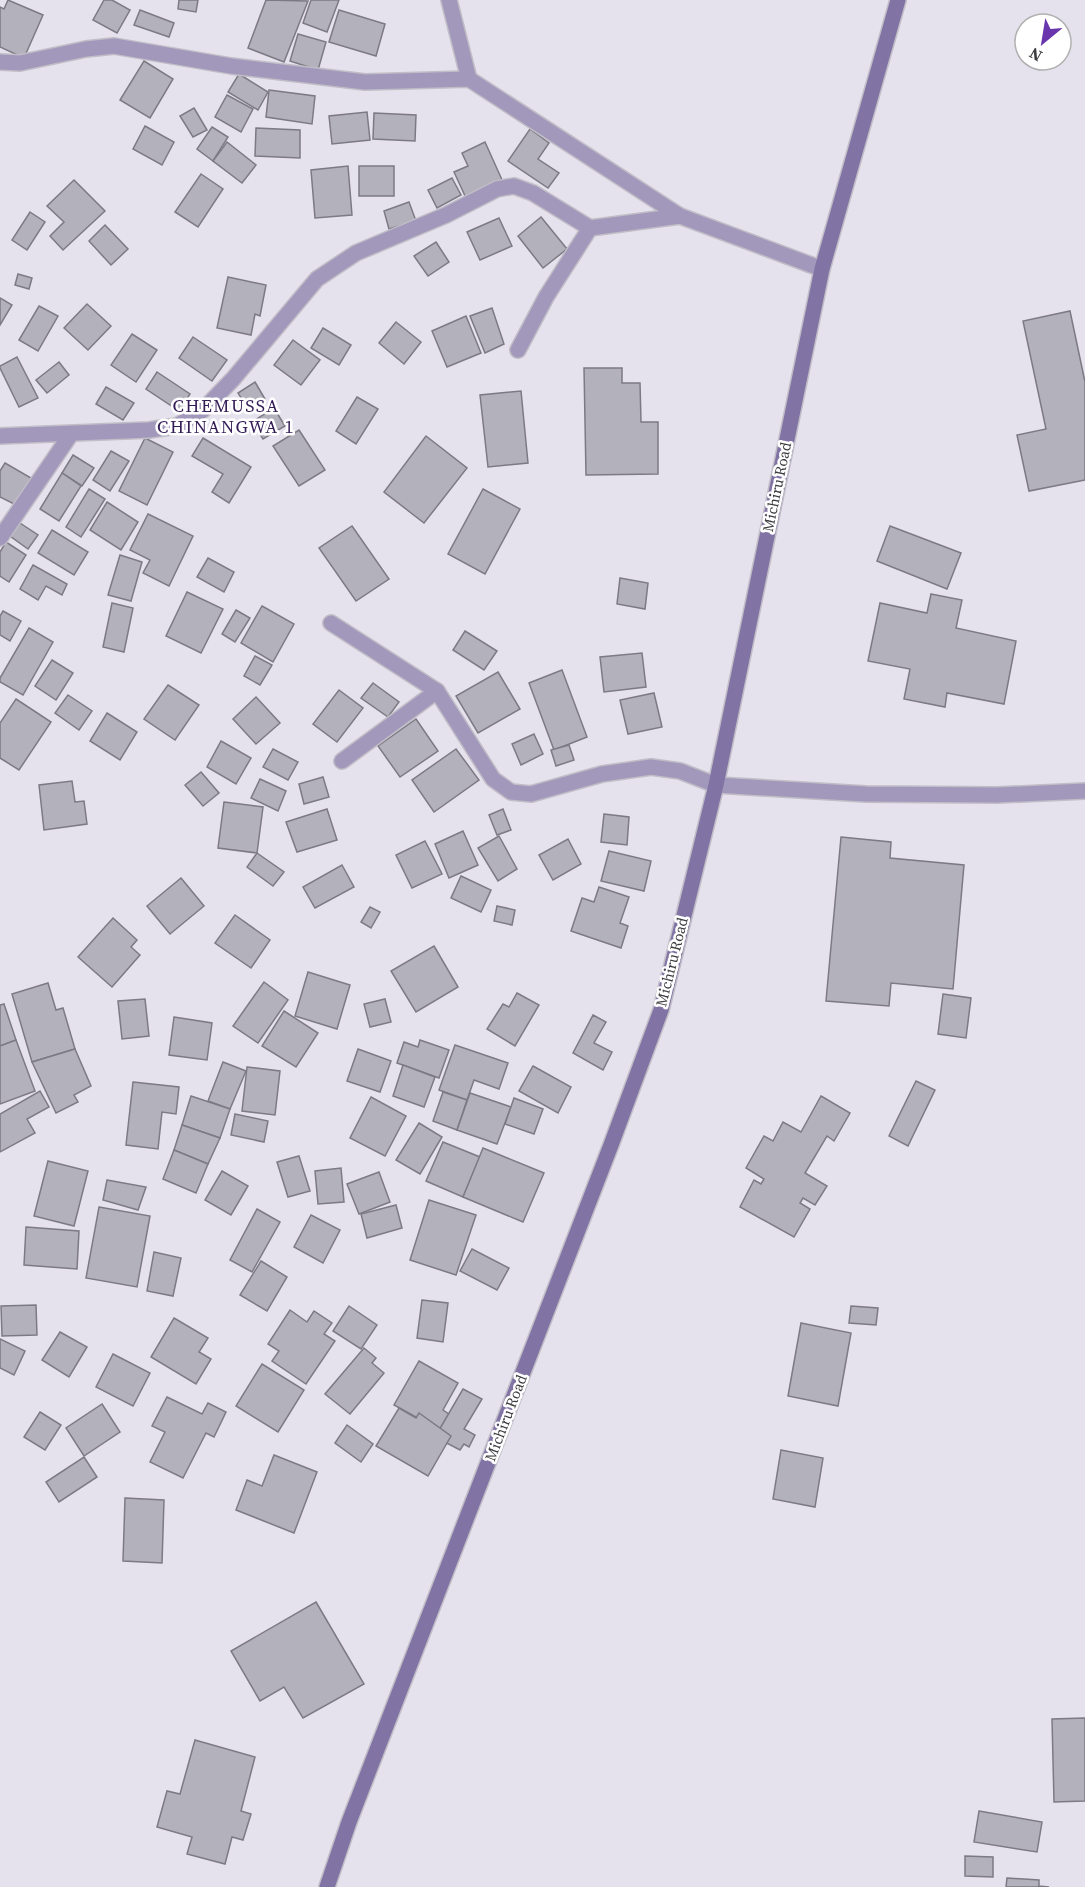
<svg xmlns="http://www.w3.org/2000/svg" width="1085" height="1887" font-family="'Source Serif 4',serif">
  <rect width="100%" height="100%" fill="#e5e2ed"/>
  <!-- building -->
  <g fill="#b3b1bb" stroke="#7d7a84" stroke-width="1.5">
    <polygon points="8,0 43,15 24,58 0,47 0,7 4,9"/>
    <polygon points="104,0 112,0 130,10 117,33 93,20"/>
    <polygon points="179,0 198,0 196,12 178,9"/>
    <polygon points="266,0 308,1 284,62 248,48"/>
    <polygon points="311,0 339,0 327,32 303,23"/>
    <polygon points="140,10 174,23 169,37 134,25"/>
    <polygon points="339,10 385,24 376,56 329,42"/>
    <polygon points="298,34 326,42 318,70 290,61"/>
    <polygon points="144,61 173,79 150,118 120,100"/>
    <polygon points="239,74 268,92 258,110 228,92"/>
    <polygon points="269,90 315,96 312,124 266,117"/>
    <polygon points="227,95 253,109 241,132 215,117"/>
    <polygon points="194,108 207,130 193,137 180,116"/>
    <polygon points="367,112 370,140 332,144 329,116"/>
    <polygon points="374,113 416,115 415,141 373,139"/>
    <polygon points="145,126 174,142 162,165 133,149"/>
    <polygon points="212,127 228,137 213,161 197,149"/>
    <polygon points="256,128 300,130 300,158 255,156"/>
    <polygon points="530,129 549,143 538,159 559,173 548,188 508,161"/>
    <polygon points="227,142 256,165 242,183 213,161"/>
    <polygon points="485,142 503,182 466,198 454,172 468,166 462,153"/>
    <polygon points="348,166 352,215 315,218 311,170"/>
    <rect x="359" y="166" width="35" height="30"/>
    <polygon points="201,174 223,189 198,227 175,212"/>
    <polygon points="452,178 461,195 437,208 428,190"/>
    <polygon points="74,180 105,211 63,250 50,236 64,222 47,206"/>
    <polygon points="409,202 416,221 389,229 384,211"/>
    <polygon points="30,212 45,222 27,250 12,240"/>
    <polygon points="541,217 567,249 543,268 518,236"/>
    <polygon points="499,218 512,246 480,260 467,232"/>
    <polygon points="105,225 128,249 111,265 89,241"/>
    <polygon points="436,242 449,262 428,276 414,256"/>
    <polygon points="18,274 32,278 29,289 15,285"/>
    <polygon points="228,277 266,285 260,316 255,314 251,335 217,328"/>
    <polygon points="0,298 12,305 0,325"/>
    <polygon points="87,304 111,326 88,350 64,328"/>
    <polygon points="39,306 58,316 38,351 19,340"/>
    <polygon points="492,308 504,344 485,353 470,316"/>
    <polygon points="1070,311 1085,382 1085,480 1029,491 1017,435 1046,429 1023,321"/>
    <polygon points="466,316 481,353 447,367 432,331"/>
    <polygon points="396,322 421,342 404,364 379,343"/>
    <polygon points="323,328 351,345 339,365 311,348"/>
    <polygon points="132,334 157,350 136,382 111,365"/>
    <polygon points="193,337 227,360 212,381 179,358"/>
    <polygon points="293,340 320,360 301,385 274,365"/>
    <polygon points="17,357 38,398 19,407 0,368 0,366"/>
    <polygon points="59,362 69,375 47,393 36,380"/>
    <polygon points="584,368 622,368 622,383 640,383 641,422 658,422 658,474 586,475"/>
    <polygon points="157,372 190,394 179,411 146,389"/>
    <polygon points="255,382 265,399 248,409 238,393"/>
    <polygon points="106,387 134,403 123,420 96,404"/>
    <polygon points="521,391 528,463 488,467 480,395"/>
    <polygon points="357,397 378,409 356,444 336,431"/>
    <polygon points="274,408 285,426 263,439 252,422"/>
    <polygon points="299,430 325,470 299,486 273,446"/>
    <polygon points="426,436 467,468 424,523 384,492"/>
    <polygon points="145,438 173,452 147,505 119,491"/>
    <polygon points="203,438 251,467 229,503 212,492 223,474 192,456"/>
    <polygon points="111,451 129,461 110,491 93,480"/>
    <polygon points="73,455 94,468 82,486 62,473"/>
    <polygon points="5,463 31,478 16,505 0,497 0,471"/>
    <polygon points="62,473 81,486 59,521 40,509"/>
    <polygon points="89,489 105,499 81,537 66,527"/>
    <polygon points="483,489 520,509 485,574 448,554"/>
    <polygon points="107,502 138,522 121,550 90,530"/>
    <polygon points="148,514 193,536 169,586 143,573 150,560 130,550"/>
    <polygon points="20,523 38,535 28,549 10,536"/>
    <polygon points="352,526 389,579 356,601 319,548"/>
    <polygon points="890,526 961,553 947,589 877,561"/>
    <polygon points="52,530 88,552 74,575 38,553"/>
    <polygon points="6,542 26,555 9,582 0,576 0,552"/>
    <polygon points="120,555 142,562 131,601 108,595"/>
    <polygon points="208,558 234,572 224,592 197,577"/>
    <polygon points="33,565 67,584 62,595 46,586 38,600 20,589"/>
    <polygon points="620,578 648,583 645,609 617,604"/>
    <polygon points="187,592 223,609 201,653 166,636"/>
    <polygon points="931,594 962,600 956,628 1016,641 1004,704 947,693 945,707 904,699 910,669 868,661 880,603 927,613"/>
    <polygon points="112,603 133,608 124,652 103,647"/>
    <polygon points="262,606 294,624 273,662 241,643"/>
    <polygon points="236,610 250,618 235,642 222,634"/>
    <polygon points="3,611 21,621 10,641 0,635 0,616"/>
    <polygon points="29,628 53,642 23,695 0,682 0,678"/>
    <polygon points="465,631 497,651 484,670 453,650"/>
    <polygon points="642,653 646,687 604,692 600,657"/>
    <polygon points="255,656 272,665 260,685 244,676"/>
    <polygon points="52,660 73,673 56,700 35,686"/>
    <polygon points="562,670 587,737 554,750 529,683"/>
    <polygon points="498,672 520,709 478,733 456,696"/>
    <polygon points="373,683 399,702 388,717 361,698"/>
    <polygon points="168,685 199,705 175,740 144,719"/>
    <polygon points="339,690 363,708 337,742 313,724"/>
    <polygon points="654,693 662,727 628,734 620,700"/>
    <polygon points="68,695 92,711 79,730 55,713"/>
    <polygon points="256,697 280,723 256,744 233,719"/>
    <polygon points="16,699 51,722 19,770 0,758 0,723"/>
    <polygon points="107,713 137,732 120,760 90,741"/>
    <polygon points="416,719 438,751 400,777 378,746"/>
    <polygon points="534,734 543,754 521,765 512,744"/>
    <polygon points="221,741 251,758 236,784 207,767"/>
    <polygon points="569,745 574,760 556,766 551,750"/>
    <polygon points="273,749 298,762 288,780 263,767"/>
    <polygon points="456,749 479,780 434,812 412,780"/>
    <polygon points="201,772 219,793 203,806 185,785"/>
    <polygon points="323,777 329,797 304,804 299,784"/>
    <polygon points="260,779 286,791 278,811 251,798"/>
    <polygon points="72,781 75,802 84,801 87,824 44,830 39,785"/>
    <polygon points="224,802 263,807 257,853 218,848"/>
    <polygon points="327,809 337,840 297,852 286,822"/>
    <polygon points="503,809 511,830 497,835 489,815"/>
    <polygon points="604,814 629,817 627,845 601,842"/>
    <polygon points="463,831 478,865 449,878 435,844"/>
    <polygon points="499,836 517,869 498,881 478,848"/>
    <polygon points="841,837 891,842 890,858 964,865 953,989 891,983 889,1006 826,1001"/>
    <polygon points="568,839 581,864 553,880 539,855"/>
    <polygon points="425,841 442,874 412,888 396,855"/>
    <polygon points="609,851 651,861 644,891 601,881"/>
    <polygon points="257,853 284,872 273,886 247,867"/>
    <polygon points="342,865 354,887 315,908 303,887"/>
    <polygon points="461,876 491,890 481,912 451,898"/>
    <polygon points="181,878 204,906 170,934 147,906"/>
    <polygon points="599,887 629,897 620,923 628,926 621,948 571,931 582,898 594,902"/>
    <polygon points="497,906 515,910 512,925 494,921"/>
    <polygon points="370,907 380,912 371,928 361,922"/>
    <polygon points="235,915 270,940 251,968 215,943"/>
    <polygon points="113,918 137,940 131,947 140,955 112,987 78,957"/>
    <polygon points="434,946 458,987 416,1012 391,971"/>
    <polygon points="308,972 350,985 337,1029 295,1016"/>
    <polygon points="264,982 288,1000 258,1043 233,1026"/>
    <polygon points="48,983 56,1010 63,1008 75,1049 32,1062 12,994"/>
    <polygon points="517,993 539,1005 515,1046 487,1029 503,1004 509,1007"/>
    <polygon points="943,994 971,998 966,1038 938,1034"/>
    <polygon points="145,999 149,1036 122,1039 118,1001"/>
    <polygon points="385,999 391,1022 370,1027 364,1004"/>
    <polygon points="4,1004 16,1040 0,1046 0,1005"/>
    <polygon points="284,1011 318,1033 296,1067 262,1046"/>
    <polygon points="593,1015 606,1022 594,1043 612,1052 603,1070 573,1053"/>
    <polygon points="174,1017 212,1023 207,1060 169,1055"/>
    <polygon points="16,1040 35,1091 0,1104 0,1046"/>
    <polygon points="420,1040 449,1050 439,1078 397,1063 404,1042 418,1047"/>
    <polygon points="455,1045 508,1063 499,1089 474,1080 467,1100 439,1090"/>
    <polygon points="75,1049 91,1086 74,1095 78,1102 56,1113 32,1062"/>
    <polygon points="358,1049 391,1061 380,1092 347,1081"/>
    <polygon points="223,1062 246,1071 230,1109 208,1101"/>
    <polygon points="403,1065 435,1077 424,1107 393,1096"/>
    <polygon points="533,1066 571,1087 558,1113 519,1091"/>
    <polygon points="247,1067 280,1071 275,1115 242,1111"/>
    <polygon points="916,1081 935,1090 908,1146 889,1136"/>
    <polygon points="133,1082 179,1087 176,1114 162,1112 158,1149 126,1145"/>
    <polygon points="40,1091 49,1107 27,1119 35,1133 0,1152 0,1114"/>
    <polygon points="443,1092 467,1100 457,1130 433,1121"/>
    <polygon points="470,1093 511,1107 497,1144 457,1130"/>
    <polygon points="191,1096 230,1109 220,1138 182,1125"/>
    <polygon points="821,1096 850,1113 834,1141 827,1136 805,1173 827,1186 815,1205 803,1198 800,1203 810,1209 794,1237 740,1207 754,1180 761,1184 764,1179 746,1168 764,1136 773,1141 783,1122 801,1132"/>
    <polygon points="371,1097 406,1116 385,1156 350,1138"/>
    <polygon points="514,1098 543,1109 534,1134 505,1124"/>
    <polygon points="235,1114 268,1121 264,1142 231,1135"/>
    <polygon points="419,1123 442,1137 420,1174 396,1160"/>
    <polygon points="182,1125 220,1138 208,1164 174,1150"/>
    <polygon points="443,1142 480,1157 463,1197 426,1181"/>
    <polygon points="483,1148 544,1173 523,1222 463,1197"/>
    <polygon points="174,1150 208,1164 196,1193 163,1179"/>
    <polygon points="299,1156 310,1191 288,1197 277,1162"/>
    <polygon points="48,1161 88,1171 74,1226 34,1216"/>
    <polygon points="341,1168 344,1202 318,1204 315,1171"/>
    <polygon points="222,1171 248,1186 231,1215 205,1200"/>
    <polygon points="379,1172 390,1202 359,1214 347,1184"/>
    <polygon points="107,1180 146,1187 138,1210 103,1200"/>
    <polygon points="429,1200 476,1215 456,1275 410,1260"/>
    <polygon points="396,1205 402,1228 367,1238 361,1214"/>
    <polygon points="99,1207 150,1216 137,1287 86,1278"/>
    <polygon points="257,1209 280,1222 252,1272 230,1260"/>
    <polygon points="311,1215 340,1230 323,1263 294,1247"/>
    <polygon points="26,1227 79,1231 77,1269 24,1265"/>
    <polygon points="472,1249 509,1268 497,1290 460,1271"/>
    <polygon points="154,1252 181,1258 173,1296 147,1291"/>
    <polygon points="261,1261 287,1277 267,1311 240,1295"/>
    <polygon points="422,1300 448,1303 443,1342 417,1338"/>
    <polygon points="36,1305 37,1335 2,1336 1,1306"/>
    <polygon points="349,1306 377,1325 361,1349 333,1331"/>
    <polygon points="851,1306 878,1308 876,1325 849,1323"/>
    <polygon points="290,1310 307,1322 314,1311 332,1323 324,1334 335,1341 306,1384 272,1361 279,1351 268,1344"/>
    <polygon points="174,1318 208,1338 199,1352 211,1359 196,1384 151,1357"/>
    <polygon points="801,1323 851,1333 838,1406 788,1396"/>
    <polygon points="60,1332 87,1347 69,1377 42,1360"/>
    <polygon points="0,1339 25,1351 14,1375 0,1368"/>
    <polygon points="364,1348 376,1358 372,1363 384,1373 350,1414 325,1394"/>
    <polygon points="113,1354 150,1373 133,1406 96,1387"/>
    <polygon points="419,1361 458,1383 443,1410 452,1416 443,1432 394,1405"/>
    <polygon points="262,1364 304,1390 278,1432 236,1406"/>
    <polygon points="463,1389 482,1399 464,1429 475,1435 469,1447 464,1444 460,1450 435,1437"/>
    <polygon points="167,1397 202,1414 208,1403 226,1412 214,1437 206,1433 183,1478 150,1462 165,1432 152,1426"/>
    <polygon points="102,1404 120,1432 84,1456 66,1428"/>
    <polygon points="399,1408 416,1418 419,1413 451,1436 428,1476 376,1446"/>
    <polygon points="40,1412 61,1425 45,1450 24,1437"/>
    <polygon points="347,1425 373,1444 361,1462 335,1443"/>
    <polygon points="781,1450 823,1458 815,1507 773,1499"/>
    <polygon points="274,1455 317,1472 294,1533 236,1510 247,1480 262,1486"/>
    <polygon points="84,1457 97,1477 59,1502 46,1482"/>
    <polygon points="125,1498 164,1500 162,1563 123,1561"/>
    <polygon points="316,1602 364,1684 303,1718 284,1687 260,1701 231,1651"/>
    <polygon points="1085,1718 1085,1801 1054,1802 1052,1719"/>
    <polygon points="195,1740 255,1757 241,1811 251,1814 243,1840 232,1837 225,1864 187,1854 192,1837 157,1827 167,1791 180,1794"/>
    <polygon points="979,1811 1042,1822 1037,1852 974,1842"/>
    <polygon points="965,1856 993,1857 993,1877 965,1876"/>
    <polygon points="1007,1878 1039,1880 1039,1886 1049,1887 1006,1887"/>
  </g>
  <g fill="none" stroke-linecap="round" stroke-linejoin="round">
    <!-- street casing -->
    <g stroke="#c0bdc7" stroke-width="18">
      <g id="street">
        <polyline points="449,0 469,79"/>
        <polyline points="0,62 20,63 86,49 114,46 231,66 365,82 469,79 680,216"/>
        <polyline points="518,350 546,297 590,228"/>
        <polyline points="0,436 149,430 177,426 203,410 233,379 317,279 356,253 446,215 497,189 514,186 533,193 590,228 680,216 822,269"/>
        <polyline points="0,538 71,434"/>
        <polyline points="331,623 437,691 493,779 511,792 531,794 602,774 651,767 680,771 716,785 866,794 997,795 1085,791"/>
        <polyline points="342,761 437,691"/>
      </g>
    </g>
    <!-- secondary casing -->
    <g stroke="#c0bdc7" stroke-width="18">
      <polyline id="secondary" points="327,1887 349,1822 611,1145 661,1010 716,785 822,269 898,0"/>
    </g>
    <!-- street -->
    <use href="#street" stroke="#a298bb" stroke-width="15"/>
    <!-- secondary -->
    <use href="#secondary" stroke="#8273a5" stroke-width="15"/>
  </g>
  <g text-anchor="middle" stroke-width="5" stroke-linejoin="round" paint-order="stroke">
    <!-- street labels -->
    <g font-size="15" fill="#3c3b3f" stroke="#fff">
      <text transform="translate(777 487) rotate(-78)" y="5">Michiru Road</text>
      <text transform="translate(672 962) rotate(-76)" y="5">Michiru Road</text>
      <text transform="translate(506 1418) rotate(-69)" y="5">Michiru Road</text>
    </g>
    <!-- quarter labels -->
    <g font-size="18" letter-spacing="1.5" fill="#341d57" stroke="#fff">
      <text x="226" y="412">CHEMUSSA<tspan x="226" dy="21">CHINANGWA 1</tspan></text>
    </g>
  </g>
  <!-- north arrow -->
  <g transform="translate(1043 42) rotate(210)"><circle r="28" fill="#ffffff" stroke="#b1b1b2" stroke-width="1.5"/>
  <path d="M0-4.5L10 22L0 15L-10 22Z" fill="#6936ad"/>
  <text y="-9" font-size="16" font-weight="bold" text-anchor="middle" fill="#3c3b3f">N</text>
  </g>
</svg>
